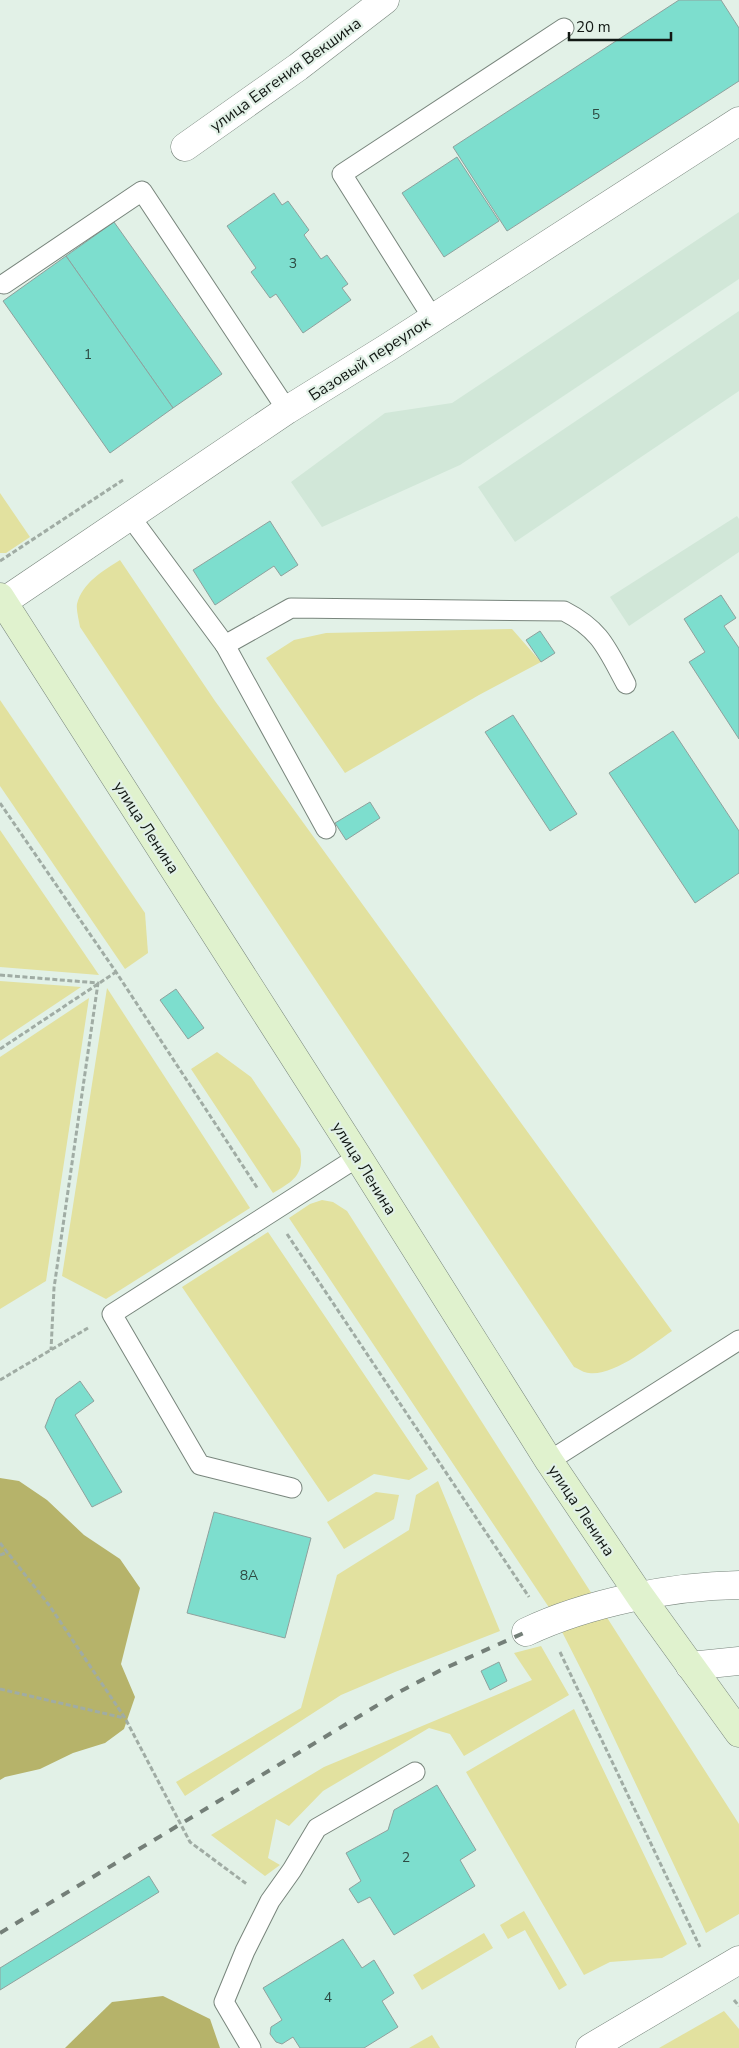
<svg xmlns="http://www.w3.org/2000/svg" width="739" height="2048" font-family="'Nunito Sans',sans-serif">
  <rect width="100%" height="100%" fill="#e2f1e7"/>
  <!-- built -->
  <g fill="#d1e7d8">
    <polygon points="739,212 739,279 460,465 322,527 291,482 385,413 452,403"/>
    <polygon points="739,311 739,391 515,542 478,487"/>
    <polygon points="737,516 739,519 739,552 629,626 610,597"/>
  </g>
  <!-- green -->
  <g fill="#e2e19f">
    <polygon points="0,493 30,537 6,553 0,553"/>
    <path d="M120 560 215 701 672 1331C650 1346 615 1376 589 1373 584 1373 579 1369 574 1367L80 627C79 620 76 610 77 604 82 583 104 570 120 560Z"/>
    <polygon points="512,629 541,662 479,695 345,773 266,658 294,640 326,633"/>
    <polygon points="0,700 145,913 148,953 125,969 0,786"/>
    <polygon points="0,830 99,975 0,967"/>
    <polygon points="0,981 81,987 0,1041"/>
    <polygon points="107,988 250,1208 106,1299 62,1276"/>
    <polygon points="89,998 46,1281 0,1309 0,1057"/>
    <path d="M217 1052 251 1077 300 1149C305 1175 293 1181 273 1193L191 1069Z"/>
    <polygon points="322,1200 333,1202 347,1211 739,1824 739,1914 706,1933 591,1689 552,1612 289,1218 310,1204"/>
    <polygon points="268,1232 428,1469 409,1480 374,1474 328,1502 182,1287"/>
    <polygon points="438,1481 500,1631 395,1672 341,1695 185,1796 176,1782 301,1708 337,1575 409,1530 416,1495"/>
    <polygon points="376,1492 399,1495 394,1519 344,1549 327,1522"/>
    <polygon points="541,1646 569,1695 464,1756 450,1734 429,1728 323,1791 289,1826 276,1819 268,1858 280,1865 265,1876 211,1835 324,1767 532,1680 514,1653"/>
    <polygon points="574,1709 687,1944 662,1958 610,1962 584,1975 466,1772"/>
    <polygon points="524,1911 567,1985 559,1990 525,1930 508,1939 500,1925"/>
    <polygon points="484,1933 493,1948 422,1990 413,1975"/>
    <polygon points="724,2011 739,2029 739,2048 659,2048"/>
    <polygon points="432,2035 440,2048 409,2048"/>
  </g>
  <!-- forest -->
  <g fill="#b6b36a">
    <polygon points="0,1478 19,1481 47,1500 84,1535 120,1559 140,1588 121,1664 135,1697 124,1729 105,1743 73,1753 40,1769 5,1777 0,1780"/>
    <polygon points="163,1996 210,2019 220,2048 65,2048 112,2002"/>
  </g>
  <!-- building -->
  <g fill="#7ddece" stroke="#8fa19d">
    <polygon points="679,0 721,0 739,28 739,81 507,231 453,147"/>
    <polygon points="457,157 499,221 444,257 402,193"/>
    <polygon points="274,193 282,205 288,201 309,230 304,235 321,259 327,255 348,284 342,288 351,300 303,333 276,294 270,298 251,272 256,268 227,226"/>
    <polygon points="114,222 222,374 173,408 66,256"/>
    <polygon points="66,256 173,408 110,453 3,301"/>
    <polygon points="270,521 298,565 281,576 274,566 215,605 193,570"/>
    <polygon points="721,595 736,618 724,626 739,648 739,739 689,662 705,652 684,619"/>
    <polygon points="540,631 555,653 541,662 526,640"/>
    <polygon points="513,715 577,814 550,831 485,732"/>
    <polygon points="673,731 739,831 739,873 695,903 609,773"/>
    <polygon points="370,802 380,818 346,840 335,823"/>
    <polygon points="176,989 204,1028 188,1039 160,1000"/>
    <polygon points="80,1381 94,1401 75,1415 122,1492 92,1507 45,1427 56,1399"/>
    <polygon points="214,1512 311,1538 285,1638 187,1613"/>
    <polygon points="499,1662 507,1681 490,1690 481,1671"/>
    <polygon points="437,1785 476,1850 460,1860 475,1886 394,1935 370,1897 358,1903 349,1889 361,1881 346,1853 388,1830 394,1810"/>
    <polygon points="149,1876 159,1892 0,1990 0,1968"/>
    <polygon points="343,1939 362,1968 374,1960 394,1993 382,2001 398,2027 364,2048 300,2048 293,2037 282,2044 276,2042 270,2034 271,2027 282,2020 263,1988"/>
  </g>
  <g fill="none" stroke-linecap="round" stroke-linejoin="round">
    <!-- service casing -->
    <g stroke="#78857c" stroke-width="21">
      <g id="service">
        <polyline points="4,284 142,191 287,410"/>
        <polyline points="432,317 342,174 564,28"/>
        <polyline points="129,515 225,645 326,829"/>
        <path d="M225 645 291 608 564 611C601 630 607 649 626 684"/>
        <polyline points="549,1461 739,1340"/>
        <polyline points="292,1488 200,1465 112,1314 358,1157"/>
        <polyline points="251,2048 224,2002 245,1951 270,1901 292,1870 317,1828 415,1772"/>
      </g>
    </g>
    <!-- pedestrian casing -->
    <g stroke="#78857c" stroke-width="29">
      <polyline id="pedestrian" points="690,1666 739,1661"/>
    </g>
    <!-- minor casing -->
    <g stroke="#78857c" stroke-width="29">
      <g id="minor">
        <polyline points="185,147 298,67 385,0"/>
        <polyline points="3,602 287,410 387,348 739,121"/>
        <path d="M526 1632C587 1603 671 1586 739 1585"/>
      </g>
    </g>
    <!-- tertiary casing -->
    <g stroke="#78857c" stroke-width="29">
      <polyline id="tertiary" points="590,2048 739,1960"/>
    </g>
    <!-- secondary casing -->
    <g stroke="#78857c" stroke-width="29">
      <polyline id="secondary" points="0,597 358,1157 549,1461 640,1596 739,1733"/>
    </g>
    <!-- path -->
    <g stroke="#a0aca4" stroke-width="3" stroke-dasharray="5 2.5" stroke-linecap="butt">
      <polyline points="0,561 123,480"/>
      <polyline points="0,803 116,972 258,1189"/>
      <polyline points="0,975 98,983 54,1288 51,1350"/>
      <polyline points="0,1049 116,972"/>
      <polyline points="287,1234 529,1597"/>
      <polyline points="0,1380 88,1328"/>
      <polyline points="0,1543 49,1605 125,1718 190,1842 248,1885"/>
      <polyline points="0,1555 8,1552"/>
      <polyline points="560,1652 700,1947"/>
      <polyline points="0,1689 124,1718"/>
      <polyline points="734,2000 739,2006"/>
    </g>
    <!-- service -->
    <use href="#service" stroke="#fff" stroke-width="19"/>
    <!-- pedestrian -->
    <use href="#pedestrian" stroke="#fff" stroke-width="28"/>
    <!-- minor -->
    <use href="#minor" stroke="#fff" stroke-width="28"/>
    <!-- tertiary -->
    <use href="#tertiary" stroke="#fff" stroke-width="28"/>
    <!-- secondary -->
    <use href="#secondary" stroke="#e0f2ce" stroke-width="28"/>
    <!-- rail -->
    <polyline stroke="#747f78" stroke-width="4" stroke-dasharray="9 9" stroke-linecap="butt" points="0,1933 401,1691 443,1669 526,1632"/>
  </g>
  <g text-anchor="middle" stroke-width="4.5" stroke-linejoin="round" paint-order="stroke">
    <!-- number labels -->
    <g font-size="14" fill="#2d4a42">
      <text x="596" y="119">5</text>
      <text x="293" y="268">3</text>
      <text x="88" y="359">1</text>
      <text x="249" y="1580">8А</text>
      <text x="406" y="1862">2</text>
      <text x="328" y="2002">4</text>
    </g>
    <!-- street labels -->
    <g font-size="16" fill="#121814" stroke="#e2f1e7">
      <text transform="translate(285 74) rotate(-36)" y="6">улица Евгения Векшина</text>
      <text transform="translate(369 358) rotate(-33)" y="6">Базовый переулок</text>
      <text transform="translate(147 827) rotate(57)" y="6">улица Ленина</text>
      <text transform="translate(365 1168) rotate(58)" y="6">улица Ленина</text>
      <text transform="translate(582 1510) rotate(56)" y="6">улица Ленина</text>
    </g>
  </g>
  <!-- scale -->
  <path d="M569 32v8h102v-8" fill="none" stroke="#121814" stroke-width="2.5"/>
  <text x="576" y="32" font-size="15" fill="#121814" stroke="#e2f1e7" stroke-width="4" paint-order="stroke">20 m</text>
</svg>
